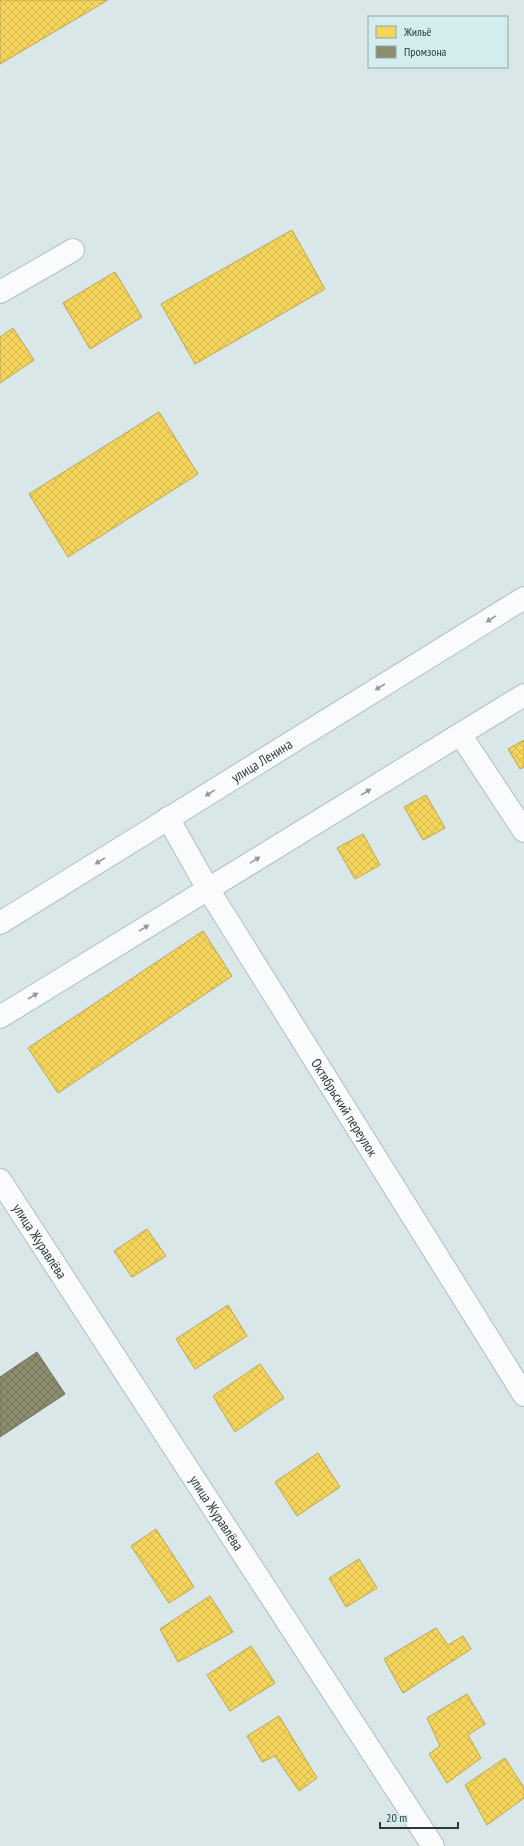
<svg xmlns="http://www.w3.org/2000/svg" width="524" height="1846" font-family="'PT Sans Narrow',sans-serif">
  <defs>
    <pattern id="homes-cross-hatch" width="8" height="8" patternUnits="userSpaceOnUse"><rect width="8" height="8" fill="#f6d55c"/><path d="M0 0l8 8M0 8l8-8" fill="none" stroke="#d3b851"/></pattern>
    <pattern id="industry-cross-hatch" width="8" height="8" patternUnits="userSpaceOnUse"><rect width="8" height="8" fill="#8c8c6e"/><path d="M0 0l8 8M0 8l8-8" fill="none" stroke="#73735b"/></pattern>
  </defs>
  <rect width="100%" height="100%" fill="#d9e7e8"/>
  <!-- homes -->
  <g fill="url(#homes-cross-hatch)" stroke="#baa652">
    <polygon points="0,0 108,0 0,64"/>
    <polygon points="292,230 325,289 195,364 161,304"/>
    <polygon points="115,272 142,317 90,349 63,303"/>
    <polygon points="13,328 34,360 0,383 0,337"/>
    <polygon points="159,412 198,474 68,557 29,494"/>
    <polygon points="524,740 524,767 520,769 508,749"/>
    <polygon points="426,795 445,828 423,840 404,807"/>
    <polygon points="363,834 380,865 355,879 337,848"/>
    <polygon points="203,931 232,976 58,1093 28,1048"/>
    <polygon points="147,1229 166,1256 132,1277 114,1251"/>
    <polygon points="228,1305 247,1336 195,1369 176,1339"/>
    <polygon points="260,1364 284,1398 235,1432 213,1396"/>
    <polygon points="318,1453 340,1487 297,1516 275,1482"/>
    <polygon points="156,1529 194,1587 169,1603 131,1546"/>
    <polygon points="359,1559 377,1588 346,1607 329,1578"/>
    <polygon points="210,1596 233,1632 178,1662 160,1629"/>
    <polygon points="436,1628 448,1645 463,1636 471,1649 403,1693 384,1659"/>
    <polygon points="251,1646 275,1683 230,1711 207,1675"/>
    <polygon points="467,1694 485,1724 468,1735 481,1758 447,1783 429,1754 440,1746 427,1718"/>
    <polygon points="279,1716 317,1778 299,1791 275,1756 262,1762 247,1736"/>
    <polygon points="505,1758 524,1788 524,1798 487,1825 465,1785"/>
  </g>
  <!-- industry -->
  <polygon fill="url(#industry-cross-hatch)" stroke="#70735e" points="37,1352 65,1394 0,1437 0,1377"/>
  <g fill="none" stroke-linecap="round" stroke-linejoin="round">
    <!-- minor casing -->
    <g stroke="#b2bebe" stroke-width="24">
      <g id="minor">
        <polyline points="0,292 73,250"/>
        <polyline points="460,734 524,831"/>
        <path id="s1" d="M168 818 208 889 524 1395"/>
        <path id="s2" d="M0 923 524 598"/>
        <polyline points="0,1017 524,695"/>
        <path id="s3" d="M0 1180 433 1846"/>
      </g>
    </g>
    <!-- minor -->
    <use href="#minor" stroke="#f9fbfc" stroke-width="22"/>
  </g>
  <!-- one-way arrows -->
  <defs><path id="oneway-solid" d="M-6-.8H1V-3.2L6.5 0L1 3.2V.8H-6Z"/></defs>
  <g fill="#949a9b">
    <use href="#oneway-solid" transform="translate(491 619) rotate(148)"/>
    <use href="#oneway-solid" transform="translate(380 687) rotate(148)"/>
    <use href="#oneway-solid" transform="translate(366 792) rotate(-32)"/>
    <use href="#oneway-solid" transform="translate(210 793) rotate(148)"/>
    <use href="#oneway-solid" transform="translate(255 860) rotate(-32)"/>
    <use href="#oneway-solid" transform="translate(100 861) rotate(148)"/>
    <use href="#oneway-solid" transform="translate(144 928) rotate(-32)"/>
    <use href="#oneway-solid" transform="translate(33 996) rotate(-32)"/>
  </g>
  <g text-anchor="middle" stroke-width="4" stroke-linejoin="round" paint-order="stroke">
    <!-- street labels -->
    <g font-size="14" fill="#2f393a" stroke="#d3edee">
      <text dy="5" stroke="none"><textPath href="#s2" startOffset="308">улица Ленина</textPath></text>
      <text dy="5" stroke="none"><textPath href="#s1" startOffset="339">Октябрьский переулок</textPath></text>
      <text dy="5" stroke="none"><textPath href="#s3" startOffset="73">улица Журавлёва</textPath></text>
      <text dy="5" stroke="none"><textPath href="#s3" startOffset="397">улица Журавлёва</textPath></text>
    </g>
  </g>
  <!-- legend -->
  <rect x="368" y="16" width="140" height="52" fill="#d3edee" stroke="#91a5a6"/>
  <rect x="376" y="26" width="20" height="12" fill="#f6d55c" stroke="#91a5a6"/>
  <text x="404" y="36" font-size="12" fill="#2f393a">Жильё</text>
  <rect x="376" y="46" width="20" height="12" fill="#8c8c6e" stroke="#91a5a6"/>
  <text x="404" y="56" font-size="12" fill="#2f393a">Промзона</text>
  <!-- scale -->
  <path d="M380 1822v6h78v-6" fill="none" stroke="#2f393a" stroke-width="2"/>
  <text x="386" y="1822" font-size="12" fill="#2f393a" stroke="#d3edee" stroke-width="3" paint-order="stroke">20 m</text>
</svg>
